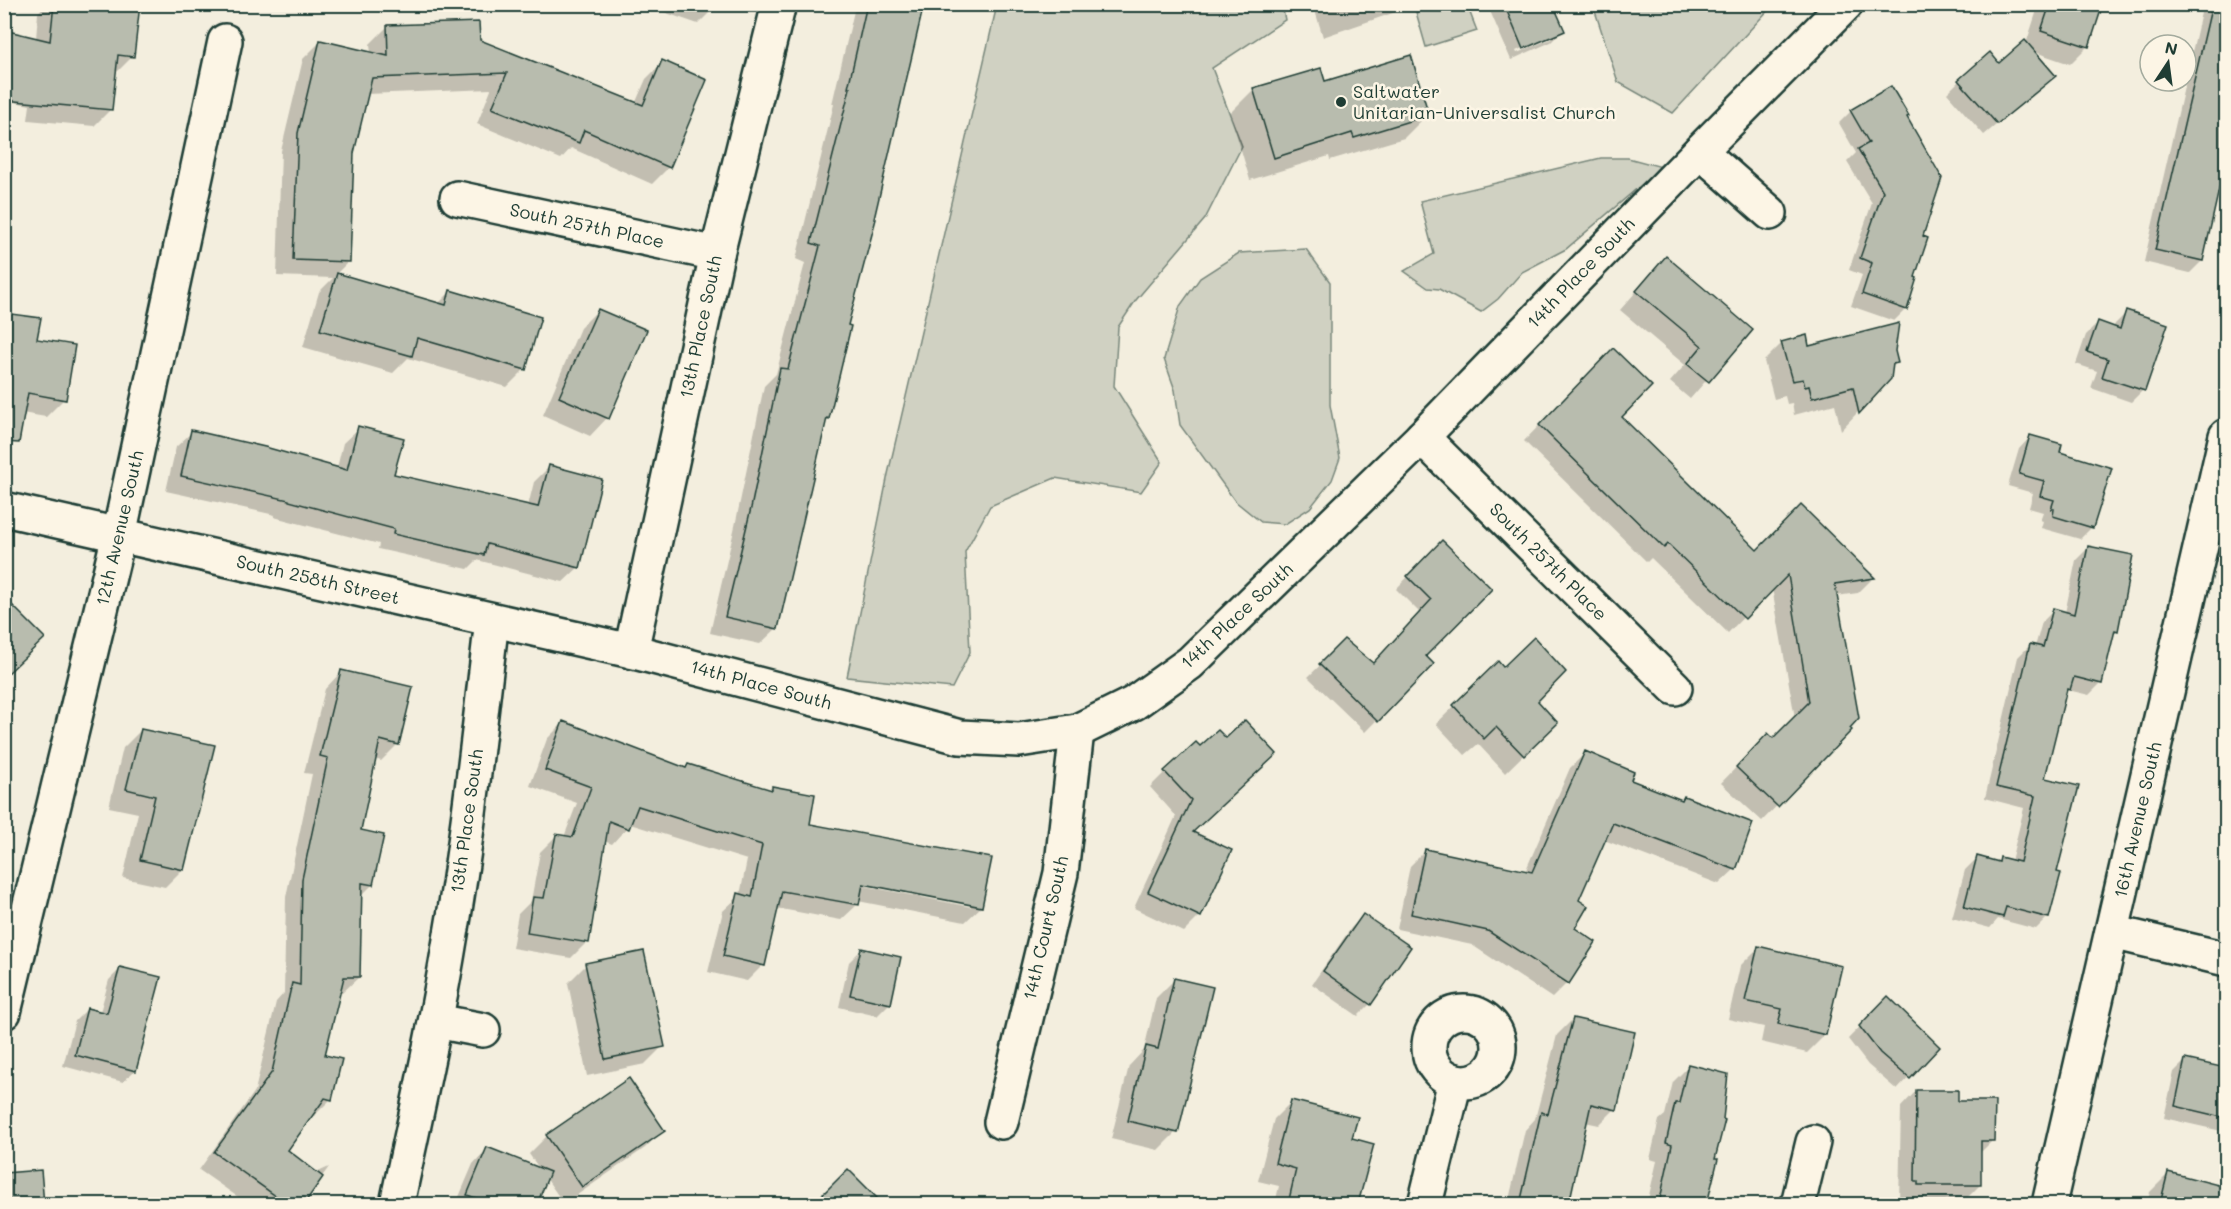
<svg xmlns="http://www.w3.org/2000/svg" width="2231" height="1209" font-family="Mali,sans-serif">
  <rect width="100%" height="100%" fill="#f3eede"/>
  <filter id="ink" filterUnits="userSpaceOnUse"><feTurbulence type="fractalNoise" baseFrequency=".0167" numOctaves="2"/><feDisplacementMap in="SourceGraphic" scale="12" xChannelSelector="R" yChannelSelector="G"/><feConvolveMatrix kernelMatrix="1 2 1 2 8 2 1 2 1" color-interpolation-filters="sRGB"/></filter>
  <g filter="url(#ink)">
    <!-- green -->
    <g fill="#d0d1c2" stroke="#78877b" stroke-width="1.5">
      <polygon points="997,5 1282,5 1285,20 1212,68 1242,146 1205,219 1136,300 1118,327 1114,386 1162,462 1141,492 1055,478 990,506 965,552 970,652 952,688 847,677 888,474"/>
      <polygon points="1442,5 1467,5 1477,31 1426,47 1416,12"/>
      <polygon points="1593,5 1593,4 1773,5 1673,113 1618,82"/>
      <polygon points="1601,158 1628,158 1662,167 1566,249 1522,272 1498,299 1481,312 1439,289 1428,288 1404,271 1434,254 1420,201"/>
      <polygon points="1306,249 1330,282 1330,405 1340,458 1332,480 1310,508 1285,524 1261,522 1235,501 1180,425 1175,390 1164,359 1180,306 1200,278 1239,253"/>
    </g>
    <!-- shadow -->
    <g fill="#0003" fill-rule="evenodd">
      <polygon points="46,4 138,4 133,56 116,73 111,109 94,126 28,120 30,105 4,100 36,39 38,13"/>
      <polygon points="650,4 713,4 710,12 698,24 649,7"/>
      <polygon points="860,4 923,4 846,326 828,418 825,421 777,628 760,644 710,633 735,526 764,386 776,374 805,263 796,259 834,104 832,104 854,11"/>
      <polygon points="1313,4 1419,4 1323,37"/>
      <path d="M1487 4H1551L1563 30 1551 42 1511 60ZM1551 35V39L1517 53 1516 51Z"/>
      <polygon points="2039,4 2102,4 2088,46 2070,64 2032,51 2042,87 1984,135 1947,93 1959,81 1999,65 2026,44"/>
      <polygon points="2203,4 2226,4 2226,153 2202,261 2190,273 2144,262"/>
      <polygon points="387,27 479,42 635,104 646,79 663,62 669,167 652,184 571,148 561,159 477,124 491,89 367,94 353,153 349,261 336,274 438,304 450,292 525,369 507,387 408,358 393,373 303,347 319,292 333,278 277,276 281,151 303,59 320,42 371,54 370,44"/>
      <polygon points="1320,69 1324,83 1427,115 1404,138 1330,160 1329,156 1250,180 1230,113 1253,90"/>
      <polygon points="1851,111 1905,118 1921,237 1906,309 1894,321 1851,306 1862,275 1849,270 1872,203 1847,162 1856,153 1839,123"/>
      <polygon points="1666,258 1750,330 1690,399 1670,382 1685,365 1620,310"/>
      <polygon points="598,310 607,418 590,436 543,415 580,328"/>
      <polygon points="2127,312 2143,390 2131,402 2091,388 2097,371 2076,364 2086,335 2098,323 2113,328 2115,324"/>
      <polygon points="35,340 64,399 46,417 22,413"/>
      <polygon points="1782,343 1808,347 1893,351 1897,362 1891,368 1889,379 1841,430 1835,404 1794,415 1792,403 1787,404 1785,396 1774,399 1764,361"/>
      <polygon points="1613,350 1620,417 1757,552 1873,578 1858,593 1836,596 1848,728 1850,730 1762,821 1721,783 1753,750 1773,740 1795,718 1772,588 1728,633 1651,558 1647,562 1524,441"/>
      <polygon points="359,428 393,475 528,506 534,482 549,467 579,567 563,582 477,560 468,569 378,549 379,544 274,517 275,515 166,491 176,447 192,432 337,468 343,443"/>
      <polygon points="2031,436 2058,453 2092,527 2080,539 2041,528 2043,521 2040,520 2043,512 2029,508 2033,493 2008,486 2019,449"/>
      <polygon points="1442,542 1424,656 1432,664 1365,732 1308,677 1345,641 1373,664 1420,613 1396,589"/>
      <polygon points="2088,548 2117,630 2112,634 2101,683 2089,695 2068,690 2064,694 2043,779 2056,873 2048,917 2036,929 1998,919 1990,928 1952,918 1965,870 1977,858 1996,863 2001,858 2011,861 2024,808 1985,798 2018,657 2030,645 2035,647 2042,622 2054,610 2065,613 2076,560"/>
      <polygon points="1498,663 1556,723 1505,773 1478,744 1465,755 1436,724"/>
      <polygon points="341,672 398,744 381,761 375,759 359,831 372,885 360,897 359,977 342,993 338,993 323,1056 331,1099 314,1116 311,1115 286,1151 316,1173 329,1167 302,1204 248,1204 199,1170 255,1091 276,1002 284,993 286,897 312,774 304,773 325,689"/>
      <path d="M563 723 685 769 688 766 770 791 773 788 808 826 981 907 965 922 858 901 857 905 841 920 776 908 763 965 747 981 708 972 723 911 740 895 747 860 630 824 612 844 604 841 587 942 571 958 512 948 518 914 531 901 540 852 556 836 564 837 577 803 530 786 547 739ZM855 881 971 903V907L855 884Z"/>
      <polygon points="141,730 183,869 165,887 123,878 138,813 109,807 123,748"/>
      <polygon points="1226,740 1191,833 1200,916 1184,932 1134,908 1176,816 1150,787 1165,772 1200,748"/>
      <polygon points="1585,753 1629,781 1680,801 1684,797 1735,869 1719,884 1604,840 1577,901 1572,928 1594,942 1567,983 1552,998 1472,945 1397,929 1410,866 1425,851 1525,872 1570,768"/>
      <polygon points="1363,916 1370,1004 1358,1016 1312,984 1351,928"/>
      <polygon points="1758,948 1825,1035 1807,1053 1761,1042 1764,1027 1728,1019 1740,966"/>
      <polygon points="861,950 889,1004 877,1016 839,1007 849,962"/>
      <polygon points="586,965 663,1046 645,1064 587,1076 568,983"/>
      <polygon points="121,968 135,1070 123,1082 63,1066 75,1021 87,1009 100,1012 109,980"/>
      <polygon points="1174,980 1176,1132 1158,1150 1111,1139 1129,1066 1144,1050 1156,998"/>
      <polygon points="1888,998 1938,1047 1897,1090 1868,1065 1848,1039"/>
      <polygon points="1573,1019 1615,1109 1599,1125 1585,1122 1567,1204 1508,1204 1525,1130 1535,1119 1557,1035"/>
      <polygon points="2186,1060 2226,1070 2226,1132 2164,1118 2174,1072"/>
      <polygon points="1689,1066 1714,1160 1706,1199 1729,1204 1647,1204 1657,1161 1650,1159 1659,1120 1665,1115 1673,1082"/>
      <polygon points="1916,1091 1956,1102 1993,1140 1980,1153 1980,1185 1964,1201 1946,1200 1945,1204 1899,1204 1901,1107"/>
      <polygon points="1292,1101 1350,1139 1358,1189 1354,1204 1275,1204 1279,1186 1258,1181 1274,1119"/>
      <polygon points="663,1130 645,1148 564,1204 546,1178 536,1204 456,1204 473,1164 487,1149 541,1171 529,1154 547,1136"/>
      <polygon points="40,1172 43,1204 4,1204 4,1175"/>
      <polygon points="848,1172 881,1204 815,1204"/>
      <polygon points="2168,1174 2216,1199 2226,1202 2226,1204 2147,1204 2150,1192"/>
    </g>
    <!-- building -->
    <g fill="#b8bcae" stroke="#1f3d34" stroke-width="1.5">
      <polygon points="54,4 140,4 134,57 118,55 112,110 4,100 4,30 50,41"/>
      <polygon points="867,4 924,4 874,219 876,219 848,325 851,326 829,419 827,418 778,629 725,617 751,508 780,368 788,369 820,246 811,243 850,88 848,88"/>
      <polygon points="1504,4 1553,4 1565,31 1523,49"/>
      <polygon points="2050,4 2103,4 2089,47 2041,31"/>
      <polygon points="2212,4 2226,4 2226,158 2203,261 2155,250"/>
      <polygon points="479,22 480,40 643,105 662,60 707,80 670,168 584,130 579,143 492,108 507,73 372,78 354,153 350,262 293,260 298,133 320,40 388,56 387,25"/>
      <polygon points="2025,40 2056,76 1997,124 1958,80 1990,52 1999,63"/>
      <polygon points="1411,55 1429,115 1354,138 1352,133 1274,158 1253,88 1321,68 1325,81"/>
      <polygon points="1891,86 1909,116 1907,117 1942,178 1923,236 1928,238 1915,277 1917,278 1907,310 1862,294 1872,263 1860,258 1883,191 1858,149 1869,143 1850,110"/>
      <polygon points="1666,256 1753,330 1709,382 1687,364 1702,346 1636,291"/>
      <polygon points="337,273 446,305 450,290 541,317 526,370 417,338 412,356 320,330"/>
      <polygon points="598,309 647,330 609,419 559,397"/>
      <polygon points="2126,310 2168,324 2145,391 2102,377 2108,359 2087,352 2098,321 2120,329"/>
      <polygon points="4,313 41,318 37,339 75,345 66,400 28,393 19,443 4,442"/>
      <polygon points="1899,323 1895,351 1898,363 1893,364 1891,379 1859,414 1853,387 1812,398 1809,386 1805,387 1803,379 1792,381 1781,342 1807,335 1809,346"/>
      <polygon points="1613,348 1652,386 1622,417 1757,550 1801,505 1875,578 1835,584 1859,718 1850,728 1852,730 1778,807 1736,767 1768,733 1773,738 1809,702 1788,575 1745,619 1668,544 1664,548 1539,425"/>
      <polygon points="358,426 404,438 394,474 538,507 549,465 602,479 580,568 487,544 484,555 393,534 394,529 289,501 289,500 181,476 191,430 265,447 347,470"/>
      <polygon points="2030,435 2062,444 2060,452 2112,468 2093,528 2053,516 2054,509 2051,509 2054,500 2040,496 2044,481 2019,474"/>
      <polygon points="1442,540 1492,589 1426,656 1434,664 1378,722 1319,664 1344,639 1373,663 1431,600 1407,576"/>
      <polygon points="2088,546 2133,555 2118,631 2115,630 2102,684 2074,677 2070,690 2067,689 2045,778 2079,786 2057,872 2061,873 2049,918 2006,907 2003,917 1964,907 1977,856 1999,862 2000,857 2020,862 2035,796 1996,787 2030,644 2043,647 2053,608 2074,614"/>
      <polygon points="4,597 45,638 4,677"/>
      <polygon points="1534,637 1566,672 1538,701 1558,723 1524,756 1496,727 1484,739 1453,705 1498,661 1503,667"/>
      <polygon points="341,670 413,687 399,745 380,740 361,830 384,835 373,885 362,883 360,977 344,977 325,1055 342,1059 332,1100 325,1098 288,1150 323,1177 304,1204 287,1204 214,1152 272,1072 292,983 300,985 302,879 328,758 320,756"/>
      <polygon points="1245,720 1277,754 1193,832 1232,850 1201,917 1148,892 1191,800 1164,771 1196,742 1200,746 1218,730 1226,738"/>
      <polygon points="563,721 686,768 688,764 772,790 772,786 815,794 810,824 992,858 982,907 863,884 859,905 782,891 765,966 723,956 738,893 752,897 762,845 638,806 629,829 609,821 589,943 527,933 533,897 544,898 556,834 573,837 591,787 545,770"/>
      <polygon points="141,729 215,745 184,870 140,860 155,796 126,789"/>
      <polygon points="1585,751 1634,772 1631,780 1682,800 1684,796 1753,823 1736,870 1613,823 1579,900 1588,906 1575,928 1596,942 1569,984 1488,931 1411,914 1425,849 1532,872"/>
      <polygon points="1363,914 1411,947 1371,1005 1323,971"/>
      <polygon points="1758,946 1842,966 1826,1035 1778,1024 1782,1009 1745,1001"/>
      <polygon points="861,948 901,957 891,1004 850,995"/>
      <polygon points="644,951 665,1047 605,1059 585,963"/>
      <polygon points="120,967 161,977 136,1071 75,1055 87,1008 107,1013"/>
      <polygon points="1174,978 1213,987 1178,1133 1128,1121 1146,1046 1158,1049"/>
      <polygon points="1888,996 1940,1047 1910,1079 1880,1053 1859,1026"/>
      <polygon points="1573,1018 1635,1032 1617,1110 1591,1104 1569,1204 1520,1204 1541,1112 1548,1114"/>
      <polygon points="2185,1059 2226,1068 2226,1118 2175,1106"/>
      <polygon points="1688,1064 1728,1074 1723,1119 1725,1120 1715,1159 1718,1159 1707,1204 1659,1204 1672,1145 1666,1143 1675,1103 1679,1103"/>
      <polygon points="629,1078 665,1131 582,1187 546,1135"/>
      <polygon points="1916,1090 1958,1090 1958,1101 1995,1101 1994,1141 1981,1141 1981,1185 1918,1185 1918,1182 1915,1182"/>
      <polygon points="1291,1100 1358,1117 1352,1138 1374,1144 1358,1204 1288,1204 1296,1169 1275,1163"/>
      <polygon points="487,1147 550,1172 537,1204 493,1204 467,1195"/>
      <polygon points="848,1169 883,1204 813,1204"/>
      <polygon points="41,1170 44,1204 4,1204 4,1173"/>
      <polygon points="2168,1172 2226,1187 2226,1204 2160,1204"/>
    </g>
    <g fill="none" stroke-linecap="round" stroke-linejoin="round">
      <!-- minor casing -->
      <g stroke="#1f3d34" stroke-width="38">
        <g id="minor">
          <polyline points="1700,151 1770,213"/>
          <polyline points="457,198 717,254"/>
          <polyline points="1422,437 1675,688"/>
          <polyline points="4,509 631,651 960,737 1019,740 1077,731 1134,703 1190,663 1422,437 1700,151 1846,4"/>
          <polyline points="631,651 717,254 779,4"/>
          <polyline points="2112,932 2226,959"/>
          <circle cx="1464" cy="1047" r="35"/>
          <polyline points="4,1012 119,535 225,41"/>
          <polyline points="436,1021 483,1030"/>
          <polyline points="1001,1122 1061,873 1077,731"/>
          <path d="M397 1204C415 1118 435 1032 449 946 468 838 479 729 492 620"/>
          <polyline points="1425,1204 1455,1081"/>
          <polyline points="1798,1204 1813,1142"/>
        </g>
      </g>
      <!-- major casing -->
      <g stroke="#1f3d34" stroke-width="38">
        <polyline id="major" points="2049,1204 2226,436"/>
      </g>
      <!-- minor -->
      <use href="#minor" stroke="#fcf5e5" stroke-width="33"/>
      <!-- major -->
      <use href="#major" stroke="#fcf5e5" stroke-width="33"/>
    </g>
  </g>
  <!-- markers -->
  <circle fill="#1f3d34" stroke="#fcf5e5" stroke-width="2" cx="1341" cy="102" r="6"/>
  <g text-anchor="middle" stroke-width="5" stroke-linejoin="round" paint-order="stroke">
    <!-- poi labels -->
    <g font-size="18" fill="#1f3d34" stroke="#fcf5e5" text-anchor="start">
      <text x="1353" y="98">Saltwater<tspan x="1353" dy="21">Unitarian-Universalist Church</tspan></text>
    </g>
    <!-- street labels -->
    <g font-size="18" fill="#1f3d34" stroke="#fcf5e5">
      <text transform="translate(587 226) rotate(12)" y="6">South 257th Place</text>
      <text transform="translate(1581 273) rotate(-46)" y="6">14th Place South</text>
      <text transform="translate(701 327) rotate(-78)" y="6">13th Place South</text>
      <text transform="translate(120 528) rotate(-77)" y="6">12th Avenue South</text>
      <text transform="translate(1548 562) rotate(45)" y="6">South 257th Place</text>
      <text transform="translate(318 580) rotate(13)" y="6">South 258th Street</text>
      <text transform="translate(1237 616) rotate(-43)" y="6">14th Place South</text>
      <text transform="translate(761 685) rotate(15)" y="6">14th Place South</text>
      <text transform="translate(2138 820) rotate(-77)" y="6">16th Avenue South</text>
      <text transform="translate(467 821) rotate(-82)" y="6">13th Place South</text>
      <text transform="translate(1046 928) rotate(-77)" y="6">14th Court South</text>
    </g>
  </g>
  <!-- margin -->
  <rect width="2231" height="1209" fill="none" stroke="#fcf5e5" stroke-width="24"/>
  <rect x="12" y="12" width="2207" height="1185" fill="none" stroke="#1f3d34" stroke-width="2" filter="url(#ink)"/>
  <!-- north arrow -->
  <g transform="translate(2168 63) rotate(13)"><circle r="28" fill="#fcf5e5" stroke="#a4ab9e" stroke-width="1.5"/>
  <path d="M0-4.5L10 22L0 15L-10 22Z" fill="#1f3d34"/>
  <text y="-9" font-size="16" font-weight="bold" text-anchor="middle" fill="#1f3d34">N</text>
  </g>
</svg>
